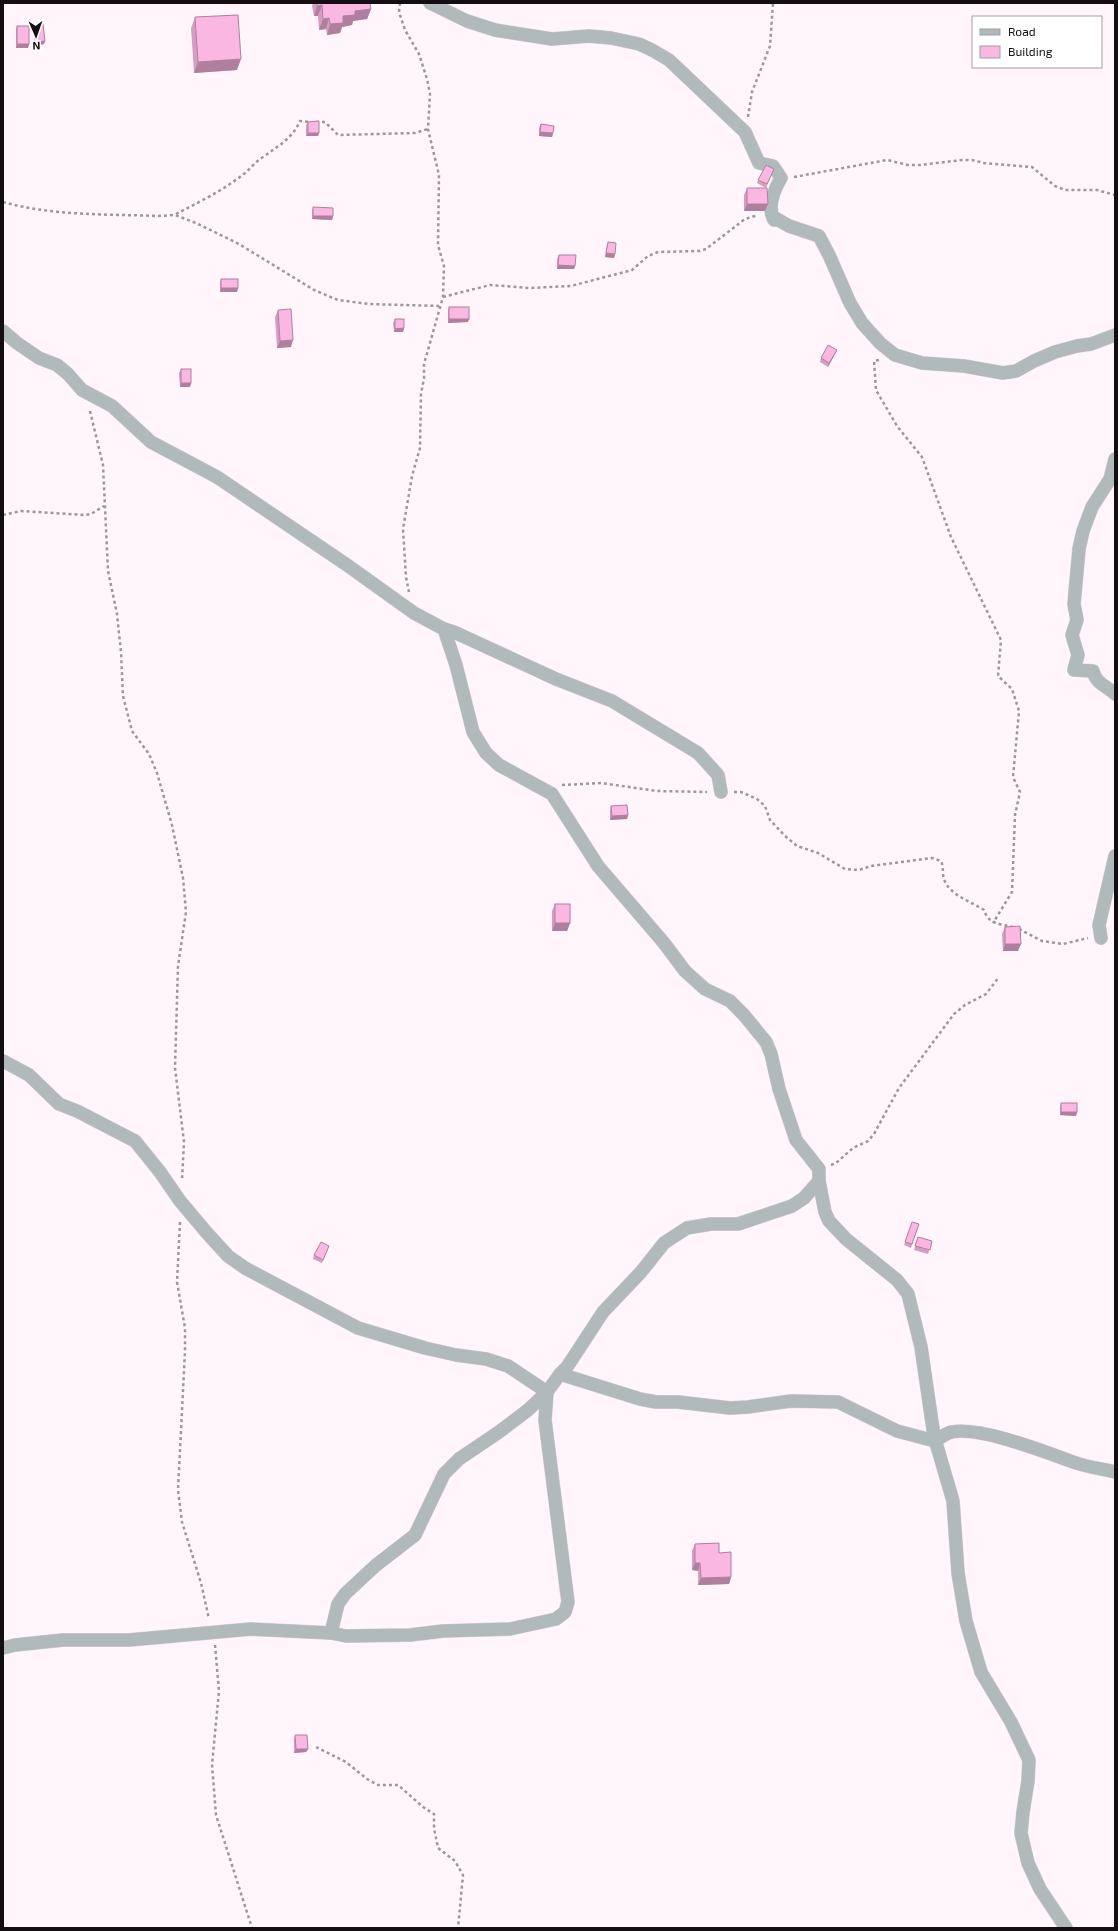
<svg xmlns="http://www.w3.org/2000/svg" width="1118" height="1931" font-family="'Exo 2',sans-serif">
  <rect width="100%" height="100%" fill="#fff5fb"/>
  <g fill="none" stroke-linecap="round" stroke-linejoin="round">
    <!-- street casing -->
    <g stroke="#d9d0d6" stroke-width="14">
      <g id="street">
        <path d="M430 3 467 21 495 30 552 39 589 36 611 38 639 44 652 50 669 60 745 132 759 163 773 166 781 178C774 190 767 207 774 220L775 218 789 226 819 236 829 255 850 303 862 323 880 343 895 355 922 363 964 366 1003 373 1016 371 1034 361 1055 352 1077 346 1091 344 1115 335"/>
        <polyline points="3,331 17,343 39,358 57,365 68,374 82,390 112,406 151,442 217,477 347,565 414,613 444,629 456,665 473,732 486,753 499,765 552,794 598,866 664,943 685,971 705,989 730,1001 744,1015 766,1042 771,1054 779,1089 796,1140 819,1169 819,1181 825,1212 829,1221 846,1239 897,1280 908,1294 921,1347 934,1436 953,1501 958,1573 966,1621 981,1672 1011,1722 1029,1760 1028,1781 1023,1812 1021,1833 1028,1863 1040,1889 1066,1928"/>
        <path d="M1115 459 1110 479 1092 507 1083 531 1079 549 1074 604 1077 620 1072 635 1078 655 1074 670 1093 671C1096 684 1107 686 1115 694"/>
        <polyline points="444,629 454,632 556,679 612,701 698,753 718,775 721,792"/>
        <polyline points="1101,938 1099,925 1115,856"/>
        <polyline points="3,1061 29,1075 59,1104 77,1111 135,1141 160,1172 180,1201 207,1233 228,1256 245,1268 358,1328 425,1348 456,1355 486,1359 508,1366 547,1392 545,1420 568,1602 565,1612 556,1619 510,1629 443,1631 410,1635 346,1636 331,1633 251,1629 129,1640 63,1640 15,1645 3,1648"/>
        <polyline points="560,1374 567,1367 603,1312 641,1272 664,1243 687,1228 711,1224 738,1224 792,1206 804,1198 819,1181"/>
        <path d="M331 1633 338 1604 345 1594 375 1566 415 1535 444 1474 459 1459 499 1432 528 1410 547 1392 560 1374 640 1399 656 1402H678L730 1408 748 1407 791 1401 838 1402 897 1431 935 1441C940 1438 946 1433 952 1432 980 1426 1048 1453 1076 1463 1088 1467 1102 1469 1115 1472"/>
      </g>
    </g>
    <!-- path -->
    <g stroke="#9e969b" stroke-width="2.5" stroke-dasharray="3 3" stroke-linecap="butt">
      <polyline points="400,3 399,12 405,30 419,54 427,79 430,94 428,129 439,175 438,245 444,266 443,297 424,364 424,378 421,394 420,448 412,476 403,529 406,577 409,592"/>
      <polyline points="748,117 752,92 770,46 773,3"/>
      <polyline points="316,122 325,122 338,135 415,133 428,129"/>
      <polyline points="794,177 887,160 908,165 920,165 962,160 972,160 984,163 1032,167 1055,186 1065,190 1097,190 1115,195"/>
      <path d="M3 202C53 216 106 214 158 216L175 215 196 223 239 244 314 290 338 300 369 304 439 306"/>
      <path d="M176 214C199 202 224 190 245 173 251 168 256 161 263 157 278 146 292 139 300 121L311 122"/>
      <polyline points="443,297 490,285 530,288 571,286 632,270 648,256 658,252 699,251 706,249 745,219 758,215"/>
      <polyline points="879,360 874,361 876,390 897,426 922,457 951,537 1001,640 998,676 1012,689 1019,711 1013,777 1020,792 1015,815 1012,892 993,923"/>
      <polyline points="90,411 103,465 108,571 117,614 121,652 123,696 132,731 149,754 157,773 172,825 183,878 186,912 178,966 175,1068 184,1142 182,1180"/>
      <polyline points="3,515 21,511 85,515 91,514 104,506"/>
      <polyline points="562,785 601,783 657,791 707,792"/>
      <path d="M734 792H741L757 799 765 806 770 820 785 836 797 846 818 853 845 869 859 870 871 866 932 858 941 861C944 867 942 873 944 879 949 895 972 902 984 910 988 924 1000 924 1013 927"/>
      <polyline points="1019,929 1042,941 1063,944 1088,938"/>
      <polyline points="831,1165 836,1163 853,1148 868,1141 874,1134 899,1088 954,1014 965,1005 986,994 999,977"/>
      <polyline points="180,1222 177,1282 185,1328 185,1351 178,1490 182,1522 201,1583 209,1619"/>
      <polyline points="215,1645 219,1691 212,1765 216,1815 252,1928"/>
      <polyline points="316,1747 346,1762 367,1779 378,1785 398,1785 423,1807 434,1814 434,1828 438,1848 455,1861 463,1875 458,1928"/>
    </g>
    <!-- street -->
    <use href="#street" stroke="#b1babb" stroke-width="13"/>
  </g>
  <!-- wall -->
  <g fill="#d69dc2">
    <polygon points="313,3 370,3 371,9 367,19 353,21 352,25 342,27 340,33 327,35 326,29 319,30 318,16 314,16 312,6"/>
    <polygon points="195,17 237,70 194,73 191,28"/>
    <polygon points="34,25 45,41 44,44 35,46 33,29"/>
    <polygon points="17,26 29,44 28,48 16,48 16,29"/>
    <polygon points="308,122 319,133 318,136 306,136 306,125"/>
    <polygon points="541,124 553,133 552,137 539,136 539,128"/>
    <polygon points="774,169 766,188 757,183 758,180"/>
    <polygon points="747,188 765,211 744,211 744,195"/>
    <polygon points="313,207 333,216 332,220 312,219 312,211"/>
    <polygon points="608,242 615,254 614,258 605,257 607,245"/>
    <polygon points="559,255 575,266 574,269 557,269 557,259"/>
    <polygon points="221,279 238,288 237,292 220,292 220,282"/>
    <polygon points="449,307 468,322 448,323 448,311"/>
    <polygon points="278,310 291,347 277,348 275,317"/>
    <polygon points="395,319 404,328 403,332 394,332 393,323"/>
    <polygon points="837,350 828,367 820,362 821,358"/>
    <polygon points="181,369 191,383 190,387 180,387 179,373"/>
    <polygon points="611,806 628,815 627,819 610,820 610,810"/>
    <polygon points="555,904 570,923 567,931 552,931 552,911"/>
    <polygon points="1005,927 1018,951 1003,951 1002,934"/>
    <polygon points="1061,1103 1077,1112 1076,1116 1060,1115 1060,1107"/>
    <polygon points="912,1222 919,1224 911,1248 904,1245"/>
    <polygon points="918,1237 932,1241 928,1254 914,1250"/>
    <polygon points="329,1246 322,1263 313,1259 314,1255"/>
    <polygon points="695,1544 719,1553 731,1577 729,1584 698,1585 698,1571 692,1570 692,1551"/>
    <polygon points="295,1735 308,1749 306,1752 294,1753 294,1739"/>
  </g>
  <!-- shaded-wall -->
  <g fill="#ae809e">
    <polygon points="322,5 318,16 314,16 317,6"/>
    <polygon points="371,9 367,19 353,21 352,25 342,27 340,33 327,35 330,24 343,16 355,11"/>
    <polygon points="329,18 326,29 319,30 323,19"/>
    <polygon points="45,41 44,44 35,46 37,42"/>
    <polygon points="17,44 29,44 28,48 16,48"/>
    <polygon points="241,59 237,70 194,73 198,62"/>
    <polygon points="540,132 553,133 552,137 539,136"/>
    <polygon points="308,133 319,133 318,136 306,136"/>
    <polygon points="747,204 768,204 765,211 744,211"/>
    <polygon points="313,216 333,216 332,220 312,219"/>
    <polygon points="606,253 615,254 614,258 605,257"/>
    <polygon points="558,265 575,266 574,269 557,269"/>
    <polygon points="221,288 238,288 237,292 220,292"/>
    <polygon points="449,319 469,319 468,322 448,323"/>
    <polygon points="404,328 403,332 394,332 395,329"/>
    <polygon points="293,340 291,347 277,348 280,341"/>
    <polygon points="837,350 835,354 828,367 829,363"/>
    <polygon points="181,383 191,383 190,387 180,387"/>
    <polygon points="628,815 627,819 610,820 612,816"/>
    <polygon points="555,923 570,923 567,931 552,931"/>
    <polygon points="1005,944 1021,944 1018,951 1003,951"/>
    <polygon points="1061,1112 1077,1112 1076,1116 1060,1115"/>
    <polygon points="695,1563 700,1563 698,1571 692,1570"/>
    <polygon points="731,1577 729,1584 698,1585 701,1578"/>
    <polygon points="296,1749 308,1749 306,1752 294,1753"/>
  </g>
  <!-- building -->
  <g fill="#f9b7e1" stroke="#ae809e">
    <polygon points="317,3 370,3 371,9 355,11 355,15 343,16 343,23 330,24 329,18 323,19 322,5 317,6"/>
    <polygon points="238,15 241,59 198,62 195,17"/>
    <polygon points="43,24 45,41 37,42 34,25"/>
    <rect x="17" y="26" width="12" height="18"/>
    <polygon points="319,121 319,133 308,133 308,122"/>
    <polygon points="541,124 554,126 553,133 540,132"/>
    <polygon points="766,165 774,169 767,184 758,180"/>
    <polygon points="747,188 767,188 768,204 747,204"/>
    <polygon points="313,207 333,208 333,216 313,216"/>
    <polygon points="608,242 616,243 615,254 606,253"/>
    <polygon points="559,255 576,255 575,266 558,265"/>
    <rect x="221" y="279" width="17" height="9"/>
    <rect x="449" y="307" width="20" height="12"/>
    <polygon points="291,309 293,340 280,341 278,310"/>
    <polygon points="395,319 404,319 404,328 395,329"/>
    <polygon points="828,345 837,350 829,363 821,358"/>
    <rect x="181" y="369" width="10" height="14"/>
    <polygon points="627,805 628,815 612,816 611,806"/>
    <rect x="555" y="904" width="15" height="19"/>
    <polygon points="1020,926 1021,944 1005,944 1005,927"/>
    <rect x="1061" y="1103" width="16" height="9"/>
    <polygon points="912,1222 919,1224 912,1244 905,1242"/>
    <polygon points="918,1237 932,1241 930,1250 915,1246"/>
    <polygon points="321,1242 329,1246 323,1260 314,1255"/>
    <polygon points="719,1543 719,1553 731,1552 731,1577 701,1578 700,1563 695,1563 695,1544"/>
    <polygon points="295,1735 307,1735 308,1749 296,1749"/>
  </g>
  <!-- border -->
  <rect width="1118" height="1931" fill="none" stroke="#140e12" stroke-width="8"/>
  <!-- legend -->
  <rect x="972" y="16" width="130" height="52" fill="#ffffff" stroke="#a19fa0"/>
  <rect x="980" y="29" width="20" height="6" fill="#b1babb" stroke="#a19fa0"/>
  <text x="1008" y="36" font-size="12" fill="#140e12">Road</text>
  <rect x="980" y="46" width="20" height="12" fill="#f9b7e1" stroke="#a19fa0"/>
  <text x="1008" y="56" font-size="12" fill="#140e12">Building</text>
  <!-- north arrow -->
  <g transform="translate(36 36) rotate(178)" stroke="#ffffff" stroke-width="3" paint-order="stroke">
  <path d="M0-3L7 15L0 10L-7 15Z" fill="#140e12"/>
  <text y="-6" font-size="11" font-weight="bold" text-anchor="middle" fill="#140e12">N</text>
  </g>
</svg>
